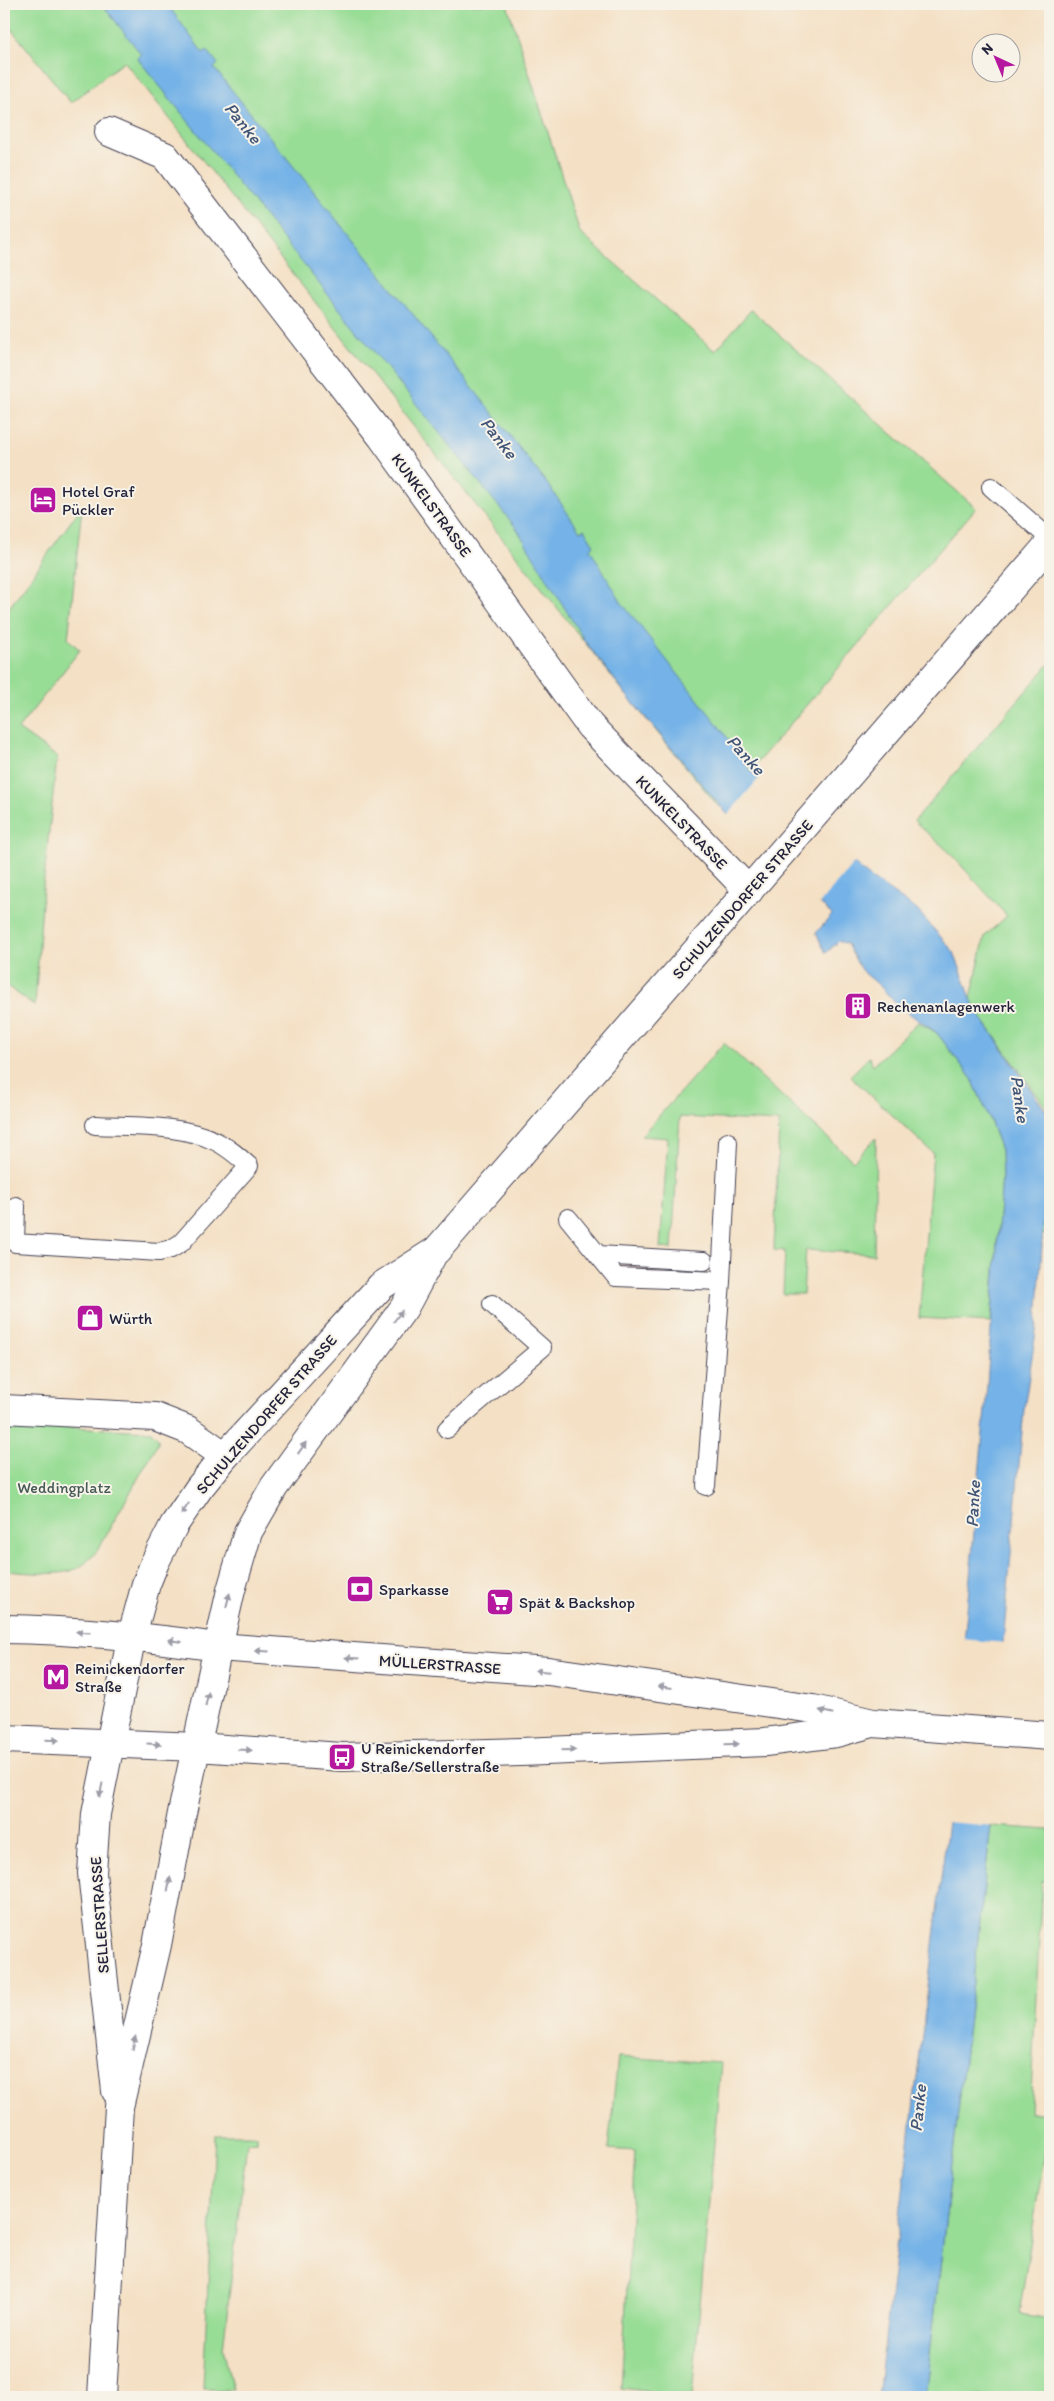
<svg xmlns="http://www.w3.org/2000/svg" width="1054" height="2401" font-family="Itim,sans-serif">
  <rect width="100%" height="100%" fill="#f7f3e8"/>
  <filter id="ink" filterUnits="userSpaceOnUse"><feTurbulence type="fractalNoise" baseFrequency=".02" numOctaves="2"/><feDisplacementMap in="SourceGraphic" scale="10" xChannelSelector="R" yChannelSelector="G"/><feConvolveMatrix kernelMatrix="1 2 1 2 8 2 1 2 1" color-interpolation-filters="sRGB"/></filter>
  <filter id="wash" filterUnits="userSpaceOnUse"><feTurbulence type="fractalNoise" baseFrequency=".0096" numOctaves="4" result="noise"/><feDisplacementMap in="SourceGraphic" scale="20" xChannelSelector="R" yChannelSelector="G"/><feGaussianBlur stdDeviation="1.12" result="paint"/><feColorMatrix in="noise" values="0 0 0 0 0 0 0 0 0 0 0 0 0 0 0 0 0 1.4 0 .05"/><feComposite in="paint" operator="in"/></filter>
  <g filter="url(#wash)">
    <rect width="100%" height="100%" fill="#f4e0c4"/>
    <!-- green -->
    <g fill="#98dd95" stroke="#5d8068">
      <polygon points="4,4 507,4 580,233 715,351 751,310 976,508 719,807 628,697 124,61 71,103 4,20"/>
      <polygon points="82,506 68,639 80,650 18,729 57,757 43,888 35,1006 4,984 4,615"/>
      <polygon points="1050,663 1050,1119 1045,1106 970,1002 985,936 1007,916 948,851 914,821"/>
      <polygon points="918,1022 937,1033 972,1079 989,1117 1001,1150 1002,1176 991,1322 919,1318 933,1153 850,1076 869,1057 873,1065"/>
      <polygon points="724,1043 853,1161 876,1138 874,1254 806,1250 803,1294 783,1294 785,1251 774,1250 779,1122 680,1117 672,1249 660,1248 668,1138 641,1136"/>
      <polygon points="1050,1151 1050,1235 1042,1234"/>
      <path d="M4 1424 151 1431 158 1438V1443L97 1551C90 1558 85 1565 76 1569 59 1577 23 1572 4 1571Z"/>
      <polygon points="991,1826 1050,1830 1050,1882 1042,1881 1030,2113 1044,2113 1048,2132 1019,2314 1050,2319 1050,2397 925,2397"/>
      <polygon points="618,2057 721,2063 692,2397 621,2388 635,2151 608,2149"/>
      <polygon points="215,2135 257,2135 257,2141 247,2142 223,2348 233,2390 203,2389"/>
    </g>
    <!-- water -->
    <polygon fill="#74b2e7" stroke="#4b6a91" points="102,4 167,4 203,53 207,50 218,64 214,68 491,411 551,489 580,531 584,529 594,545 590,549 621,602 718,725 751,771 867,875 917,910 954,952 975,1009 1050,1117 1037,1325 1024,1409 1003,1643 991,1826 925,2397 878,2397 948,1822 986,1398 1002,1176 1001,1150 989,1117 972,1079 937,1033 897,1005 880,986 861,970 847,944 839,941 826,953 816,933 832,915 728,815 628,697 584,640 517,529 138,59 141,54"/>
    <!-- pier -->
    <g fill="#f4e0c4">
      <polygon points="761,776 855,862 818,905 726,817"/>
      <polygon points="960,1639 1006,1643 994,1826 946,1822"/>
    </g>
  </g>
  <g filter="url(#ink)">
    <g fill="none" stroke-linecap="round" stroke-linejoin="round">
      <!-- service casing -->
      <g stroke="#423e50" stroke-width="20">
        <g id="service">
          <polyline points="991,487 1050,539"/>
          <path d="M16 1206 15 1243 159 1252 171 1249 181 1243 249 1166C238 1156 228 1147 215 1141 180 1124 133 1127 95 1125"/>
          <polyline points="568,1218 616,1277 721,1281 728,1142"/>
          <polyline points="598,1255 704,1261"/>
          <polyline points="447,1429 542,1348 492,1304"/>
          <polyline points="706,1486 721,1281"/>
        </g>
      </g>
      <!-- minor casing -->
      <g stroke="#423e50" stroke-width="30">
        <g id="minor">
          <polyline points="109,132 165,156 382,437 590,726 749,891"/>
          <polyline points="4,1409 155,1417 188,1430 225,1456"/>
          <polyline points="132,1635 146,1584 155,1562 174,1525 199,1488 225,1456 381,1286 437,1250 1050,543"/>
          <polyline points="218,1647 231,1590 248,1532 274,1487 404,1308 432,1256"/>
        </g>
      </g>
      <!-- secondary casing -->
      <g stroke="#423e50" stroke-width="30">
        <g id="secondary">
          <polyline points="218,1647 548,1671 813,1709 873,1723 1050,1736"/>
          <polyline points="197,1747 342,1757 521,1752 765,1742 836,1733 869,1724"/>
        </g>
      </g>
      <!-- primary casing -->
      <g stroke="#423e50" stroke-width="30">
        <g id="primary">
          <path d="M4 1629C76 1630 147 1637 218 1647L182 1813 157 1945 119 2107 102 2397"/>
          <polyline points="4,1739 197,1747"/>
          <polyline points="116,2091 92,1873 96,1814 132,1635"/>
        </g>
      </g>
      <!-- service -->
      <use href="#service" stroke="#fff" stroke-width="18"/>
      <!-- minor -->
      <use href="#minor" stroke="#fff" stroke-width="28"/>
      <!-- secondary -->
      <use href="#secondary" stroke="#fff" stroke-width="28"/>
      <!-- primary -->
      <use href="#primary" stroke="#fff" stroke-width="28"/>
    </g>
    <!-- one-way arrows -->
    <defs><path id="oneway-solid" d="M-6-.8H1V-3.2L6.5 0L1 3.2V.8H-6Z" transform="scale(1.25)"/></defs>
    <g fill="#9c9ca7">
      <use href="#oneway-solid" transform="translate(398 1316) rotate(-53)"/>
      <use href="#oneway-solid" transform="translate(302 1448) rotate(-55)"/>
      <use href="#oneway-solid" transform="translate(185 1509) rotate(123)"/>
      <use href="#oneway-solid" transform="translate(228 1600) rotate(-76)"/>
      <use href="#oneway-solid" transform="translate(83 1632) rotate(-176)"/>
      <use href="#oneway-solid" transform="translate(175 1641) rotate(-172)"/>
      <use href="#oneway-solid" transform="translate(262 1651) rotate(-176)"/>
      <use href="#oneway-solid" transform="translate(352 1658) rotate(-176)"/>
      <use href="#oneway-solid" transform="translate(542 1671) rotate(-175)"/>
      <use href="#oneway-solid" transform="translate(665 1687) rotate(-173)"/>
      <use href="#oneway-solid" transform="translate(207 1699) rotate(-78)"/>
      <use href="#oneway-solid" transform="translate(826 1712) rotate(-166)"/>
      <use href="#oneway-solid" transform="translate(52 1740) rotate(1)"/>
      <use href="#oneway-solid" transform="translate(154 1744) rotate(3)"/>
      <use href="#oneway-solid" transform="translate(732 1744) rotate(-2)"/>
      <use href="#oneway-solid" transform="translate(245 1750) rotate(3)"/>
      <use href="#oneway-solid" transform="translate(569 1750) rotate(-2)"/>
      <use href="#oneway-solid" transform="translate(101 1790) rotate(102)"/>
      <use href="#oneway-solid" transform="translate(169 1884) rotate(-79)"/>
      <use href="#oneway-solid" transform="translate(134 2043) rotate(-77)"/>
    </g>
  </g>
  <!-- icons -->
  <defs>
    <g id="hotel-square" transform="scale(1.4375)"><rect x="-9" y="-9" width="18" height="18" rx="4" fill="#b5179e" stroke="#f7f3e8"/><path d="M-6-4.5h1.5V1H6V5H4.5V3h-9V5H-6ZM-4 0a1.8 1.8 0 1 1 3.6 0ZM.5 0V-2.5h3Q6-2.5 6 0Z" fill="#fff"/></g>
    <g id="building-square" transform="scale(1.4375)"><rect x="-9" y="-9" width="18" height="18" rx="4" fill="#b5179e" stroke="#f7f3e8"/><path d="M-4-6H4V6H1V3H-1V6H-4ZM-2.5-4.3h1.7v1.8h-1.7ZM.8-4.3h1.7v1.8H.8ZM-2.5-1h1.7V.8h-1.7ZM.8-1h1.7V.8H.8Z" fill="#fff"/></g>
    <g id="shop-square" transform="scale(1.4375)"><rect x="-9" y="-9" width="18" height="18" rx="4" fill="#b5179e" stroke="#f7f3e8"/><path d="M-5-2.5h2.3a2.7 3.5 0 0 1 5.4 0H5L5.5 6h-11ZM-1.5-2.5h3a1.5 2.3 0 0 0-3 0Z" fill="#fff"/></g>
    <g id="bank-square" transform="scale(1.4375)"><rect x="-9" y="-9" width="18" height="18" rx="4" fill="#b5179e" stroke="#f7f3e8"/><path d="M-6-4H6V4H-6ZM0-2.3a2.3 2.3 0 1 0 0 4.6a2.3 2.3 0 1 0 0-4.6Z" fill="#fff"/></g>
    <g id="supermarket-square" transform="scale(1.4375)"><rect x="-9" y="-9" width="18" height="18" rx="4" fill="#b5179e" stroke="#f7f3e8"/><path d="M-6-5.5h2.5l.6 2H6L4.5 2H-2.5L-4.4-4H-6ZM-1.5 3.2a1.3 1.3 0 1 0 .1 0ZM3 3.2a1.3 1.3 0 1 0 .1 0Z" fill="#fff"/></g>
    <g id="metro-square" transform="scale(1.4375)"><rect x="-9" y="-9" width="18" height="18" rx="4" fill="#b5179e" stroke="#f7f3e8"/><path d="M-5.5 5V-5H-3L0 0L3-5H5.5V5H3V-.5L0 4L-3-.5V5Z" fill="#fff"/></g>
    <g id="bus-square" transform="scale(1.4375)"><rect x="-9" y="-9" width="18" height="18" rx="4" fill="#b5179e" stroke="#f7f3e8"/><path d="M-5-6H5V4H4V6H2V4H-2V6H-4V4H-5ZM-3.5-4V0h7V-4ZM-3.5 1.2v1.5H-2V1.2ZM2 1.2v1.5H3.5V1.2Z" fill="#fff"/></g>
  </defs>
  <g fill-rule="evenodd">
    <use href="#hotel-square" x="43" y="500"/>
    <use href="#building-square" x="858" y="1006"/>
    <use href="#shop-square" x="90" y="1318"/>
    <use href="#bank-square" x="360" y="1589"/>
    <use href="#supermarket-square" x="500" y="1602"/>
    <use href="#metro-square" x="56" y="1677"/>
    <use href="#bus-square" x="342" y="1757"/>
  </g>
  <g text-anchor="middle" stroke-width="4" stroke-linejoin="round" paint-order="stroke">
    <!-- poi labels -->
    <g font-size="16" fill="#22223b" stroke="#f7f3e8" text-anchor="start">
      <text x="62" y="497">Hotel Graf<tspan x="62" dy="18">Pückler</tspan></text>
      <text x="877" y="1012">Rechenanlagenwerk</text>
      <text x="109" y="1324">Würth</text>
      <text x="379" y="1595">Sparkasse</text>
      <text x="519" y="1608">Spät &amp; Backshop</text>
      <text x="75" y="1674">Reinickendorfer<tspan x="75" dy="18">Straße</tspan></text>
      <text x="361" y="1754">U Reinickendorfer<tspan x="361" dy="18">Straße/Sellerstraße</tspan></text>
    </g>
    <!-- street labels -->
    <g font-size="16" fill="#22223b" stroke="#f7f3e8">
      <text transform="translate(432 505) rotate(54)" y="6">KUNKELSTRASSE</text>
      <text transform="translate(682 822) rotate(46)" y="6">KUNKELSTRASSE</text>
      <text transform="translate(742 899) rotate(-49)" y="6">SCHULZENDORFER STRASSE</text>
      <text transform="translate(266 1414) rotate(-49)" y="6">SCHULZENDORFER STRASSE</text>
      <text transform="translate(440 1664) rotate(4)" y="6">MÜLLERSTRASSE</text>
      <text transform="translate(99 1915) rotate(-94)" y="6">SELLERSTRASSE</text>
    </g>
    <!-- park labels -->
    <g font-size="16" fill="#455a56" stroke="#f7f3e8">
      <text x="64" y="1493">Weddingplatz</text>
    </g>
    <!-- water labels -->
    <g font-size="18" font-style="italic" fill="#3f5477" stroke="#f7f3e8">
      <text transform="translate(243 123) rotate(51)" y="6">Panke</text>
      <text transform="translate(499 438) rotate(52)" y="6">Panke</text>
      <text transform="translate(746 755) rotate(48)" y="6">Panke</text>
      <text transform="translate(1020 1099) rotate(82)" y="6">Panke</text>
      <text transform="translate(973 1504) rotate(-87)" y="6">Panke</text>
      <text transform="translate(918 2108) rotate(-84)" y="6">Panke</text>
    </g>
  </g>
  <!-- margin -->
  <rect width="1054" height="2401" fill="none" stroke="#f7f3e8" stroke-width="20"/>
  <!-- north arrow -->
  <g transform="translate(996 58) rotate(316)"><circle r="24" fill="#f7f3e8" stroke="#a29fa3"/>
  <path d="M0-4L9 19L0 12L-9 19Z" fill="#b5179e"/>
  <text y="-8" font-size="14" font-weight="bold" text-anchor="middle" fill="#22223b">N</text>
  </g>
</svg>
